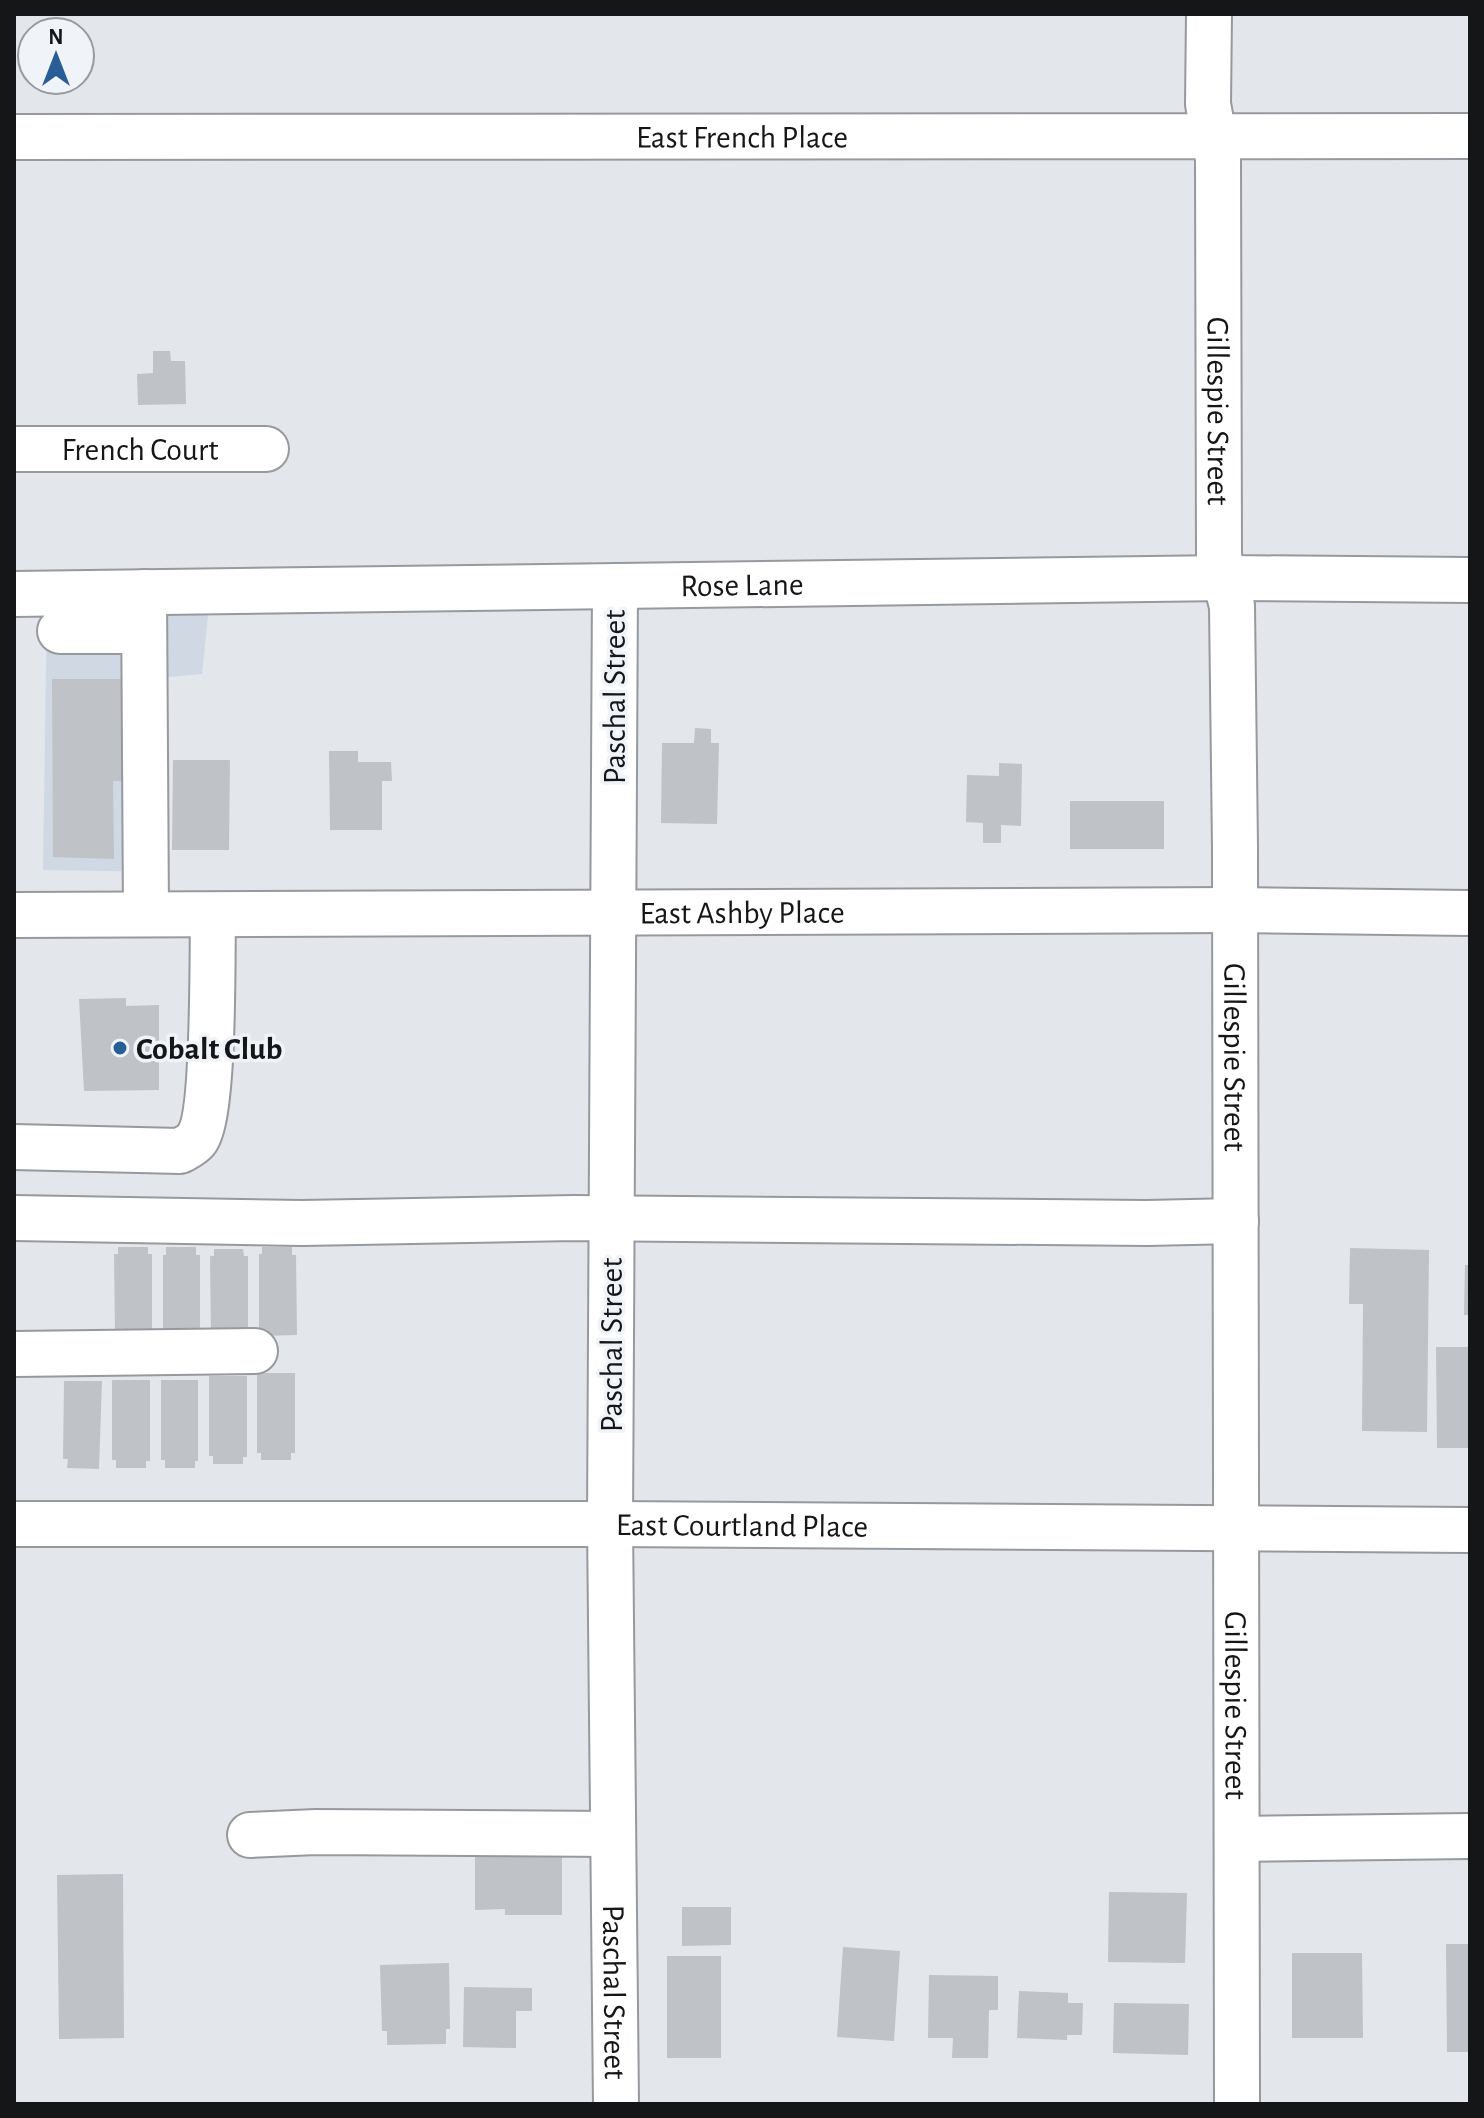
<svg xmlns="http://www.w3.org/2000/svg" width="1484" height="2118" font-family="'Alegreya Sans',sans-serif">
  <rect width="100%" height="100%" fill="#e3e6eb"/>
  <!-- built -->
  <polygon fill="#d0d9e3" points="210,597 202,674 167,677 167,872 43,870 47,600"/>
  <!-- building -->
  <g fill="#bfc2c6">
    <polygon points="153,351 170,351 171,361 185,361 186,404 138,405 137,374 153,373"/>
    <polygon points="52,679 132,679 131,781 113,781 114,859 53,857"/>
    <polygon points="695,728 711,729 711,743 719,743 717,824 661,823 662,743 694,743"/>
    <polygon points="329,751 358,751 358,762 391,762 392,781 382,781 382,830 330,830"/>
    <polygon points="173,760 230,760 229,850 172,850"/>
    <polygon points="999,763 1022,764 1021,826 1001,825 1001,843 983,843 983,823 966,822 967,775 999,776"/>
    <rect x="1070" y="801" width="94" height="48"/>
    <polygon points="126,998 126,1006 159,1005 159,1090 84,1091 79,999"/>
    <polygon points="118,1247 148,1247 148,1254 152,1254 152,1335 115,1335 114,1254 118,1254"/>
    <polygon points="166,1247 196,1247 196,1255 200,1255 200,1336 163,1336 163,1255 166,1255"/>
    <polygon points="262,1247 292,1247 292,1255 296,1255 297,1335 259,1336 259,1254 262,1254"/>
    <polygon points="1350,1248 1429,1250 1427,1432 1362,1431 1363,1304 1349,1304"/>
    <polygon points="214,1249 243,1249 244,1256 248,1256 248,1336 211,1337 210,1256 214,1256"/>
    <polygon points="1465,1265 1470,1265 1470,1315 1464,1315"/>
    <polygon points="1436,1347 1468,1347 1470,1448 1437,1448"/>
    <polygon points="257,1373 295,1373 295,1453 291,1453 291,1460 261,1460 261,1453 257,1453"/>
    <polygon points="209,1376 247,1376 247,1457 243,1457 243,1464 213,1464 213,1456 209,1456"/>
    <polygon points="112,1380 150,1380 150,1461 146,1461 146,1468 116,1468 116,1460 112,1460"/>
    <polygon points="161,1380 198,1380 198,1461 195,1461 195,1468 165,1468 165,1460 161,1460"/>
    <polygon points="64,1381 102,1381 99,1469 67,1468 68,1459 63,1459"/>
    <polygon points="562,1841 562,1915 505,1915 505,1909 475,1910 475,1852"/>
    <polygon points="123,1874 124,2038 59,2039 57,1875"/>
    <polygon points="1109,1892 1187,1893 1185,1963 1108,1962"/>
    <polygon points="682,1907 731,1907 731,1945 682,1946"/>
    <polygon points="1446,1944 1470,1944 1470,2052 1447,2052"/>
    <polygon points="843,1947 900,1951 894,2041 837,2037"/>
    <polygon points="1292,1953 1362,1953 1363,2038 1292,2038"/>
    <rect x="667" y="1956" width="54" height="102"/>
    <polygon points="449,1963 450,2029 446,2029 446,2044 387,2045 387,2031 382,2031 380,1965"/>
    <polygon points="929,1975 998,1976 998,2010 989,2010 988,2058 952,2058 953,2038 928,2038"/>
    <polygon points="464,1987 532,1988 532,2011 516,2011 516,2048 463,2047"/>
    <polygon points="1019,1991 1068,1993 1068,2003 1083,2003 1082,2035 1067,2035 1067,2040 1017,2038"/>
    <polygon points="1114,2003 1189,2004 1188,2055 1113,2053"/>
  </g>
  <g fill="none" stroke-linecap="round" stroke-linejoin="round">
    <!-- minor casing -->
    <g stroke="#96999d" stroke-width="48">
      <g id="minor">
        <path id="s1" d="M1209 14 1208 104 1218 159 1219 557 1232 606 1235 848 1237 2104"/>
        <path id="s2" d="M14 137 1470 136"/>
        <path id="s3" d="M14 449H266"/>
        <path id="s4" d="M615 586 610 1524 616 2104"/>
        <polyline points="144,592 146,914"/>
        <path id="s5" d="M14 594 1226 578 1470 580"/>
        <polyline points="60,631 144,631"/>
        <path d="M14 1147 180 1151C185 1148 192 1145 196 1140 215 1117 212 953 213 915"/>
        <polyline points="14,1218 302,1223 574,1218 1147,1223 1236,1221"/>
        <polyline points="14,1354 255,1351"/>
        <path id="s6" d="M14 1524H610L1470 1530"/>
        <polyline points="250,1835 316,1832 613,1834"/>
        <polyline points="1237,1839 1470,1836"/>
      </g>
    </g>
    <!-- major casing -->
    <g stroke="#96999d" stroke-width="48">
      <g id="major">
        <path id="s7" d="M14 915 1236 910 1470 913"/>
      </g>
    </g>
    <!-- minor -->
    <use href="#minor" stroke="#fff" stroke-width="44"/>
    <!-- major -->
    <use href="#major" stroke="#fff" stroke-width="44"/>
  </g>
  <!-- markers -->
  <circle fill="#275e97" stroke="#f0f4f8" stroke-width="3" cx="120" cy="1048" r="8"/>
  <g text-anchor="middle" stroke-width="7" stroke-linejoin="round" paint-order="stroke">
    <!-- street labels -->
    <g font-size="32" fill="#151618" stroke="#f0f4f8">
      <text dy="11" stroke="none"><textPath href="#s2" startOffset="728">East French Place</textPath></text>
      <text dy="11" stroke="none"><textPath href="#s1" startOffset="398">Gillespie Street</textPath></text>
      <text dy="11" stroke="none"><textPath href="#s3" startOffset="126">French Court</textPath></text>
      <text dy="11" stroke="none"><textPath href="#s5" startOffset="728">Rose Lane</textPath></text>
      <text transform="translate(614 697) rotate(-90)" y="11">Paschal Street</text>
      <text dy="11" stroke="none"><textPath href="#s7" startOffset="728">East Ashby Place</textPath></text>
      <text dy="11" stroke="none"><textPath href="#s1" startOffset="1046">Gillespie Street</textPath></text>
      <text transform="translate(611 1345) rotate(-90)" y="11">Paschal Street</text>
      <text dy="11" stroke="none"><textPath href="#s6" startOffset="728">East Courtland Place</textPath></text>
      <text dy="11" stroke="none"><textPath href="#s1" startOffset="1694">Gillespie Street</textPath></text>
      <text dy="11" stroke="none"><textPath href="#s4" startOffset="1406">Paschal Street</textPath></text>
    </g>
    <!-- poi labels -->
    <g font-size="32" font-weight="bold" fill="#151618" stroke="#f0f4f8" text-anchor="start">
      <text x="136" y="1059">Cobalt Club</text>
    </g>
  </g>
  <!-- border -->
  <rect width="1484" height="2118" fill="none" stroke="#151618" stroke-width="32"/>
  <!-- north arrow -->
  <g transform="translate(56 56)"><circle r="38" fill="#f0f4f8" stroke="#989b9e" stroke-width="2"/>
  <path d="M0-6L14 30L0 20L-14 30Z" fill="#275e97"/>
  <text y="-12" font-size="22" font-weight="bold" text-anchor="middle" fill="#151618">N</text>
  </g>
</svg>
